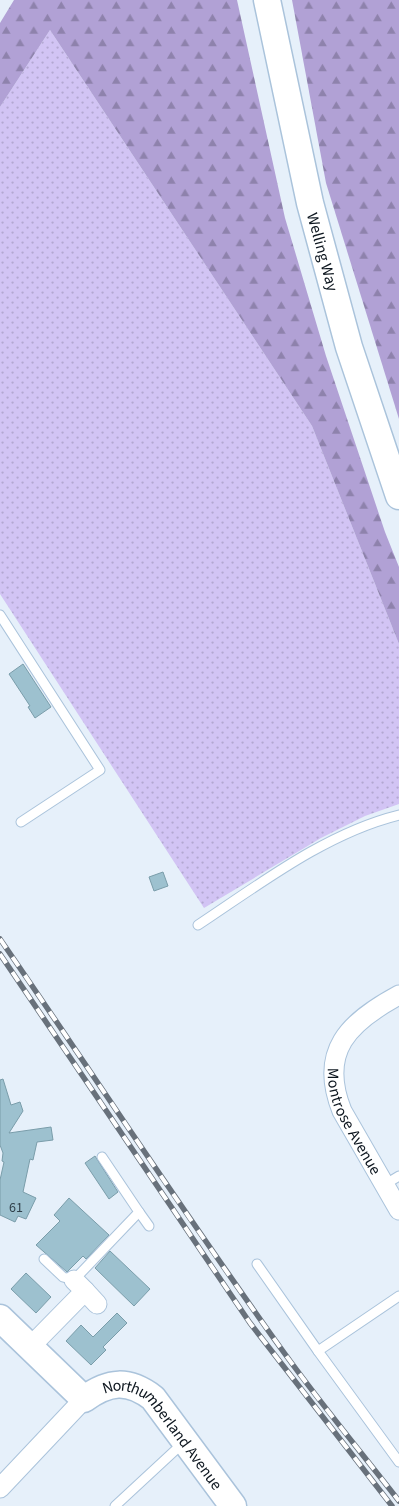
<svg xmlns="http://www.w3.org/2000/svg" width="399" height="1506" font-family="'Source Sans 3',sans-serif">
  <defs>
    <pattern id="grass-dots" width="8" height="8" patternUnits="userSpaceOnUse" patternTransform="scale(1.25)"><rect width="8" height="8" fill="#d2c4f4"/><path d="M2 2h.1M6 6h.1" fill="none" stroke="#b3a8d1" stroke-width="1.8" stroke-linecap="round"/></pattern>
    <pattern id="forest-firs" width="22" height="20" patternUnits="userSpaceOnUse" patternTransform="scale(1.25)"><rect width="22" height="20" fill="#b1a1d5"/><path d="M5 1l3.5 6h-7zM16 11l3.5 6h-7z" fill="#8e82ac"/></pattern>
  </defs>
  <rect width="100%" height="100%" fill="#e6f0fa"/>
  <!-- grass -->
  <polygon fill="url(#grass-dots)" points="50,30 312,426 399,644 399,804 365,816 321,838 204,908 0,594 0,107"/>
  <!-- forest -->
  <g fill="url(#forest-firs)">
    <polygon points="14,0 237,0 285,218 326,356 385,532 399,567 399,644 312,426 50,30 0,107 0,23"/>
    <polygon points="292,0 399,0 399,419 326,183"/>
  </g>
  <!-- building -->
  <g fill="#9dc1cf" stroke="#7a9daa">
    <polygon points="23,664 51,707 35,718 28,707 30,706 9,674"/>
    <polygon points="163,872 168,886 154,891 149,877"/>
    <polygon points="3,1079 11,1105 20,1102 23,1111 9,1133 51,1127 53,1140 37,1142 33,1160 30,1159 23,1192 36,1198 26,1219 18,1216 15,1222 0,1215 0,1180 4,1162 2,1161 3,1153 0,1145 0,1080"/>
    <polygon points="95,1156 118,1192 109,1199 85,1163"/>
    <polygon points="69,1198 109,1235 86,1259 83,1256 67,1272 36,1245 60,1221 54,1215"/>
    <polygon points="110,1251 150,1289 134,1306 95,1268"/>
    <polygon points="26,1273 51,1297 36,1313 11,1289"/>
    <polygon points="117,1313 127,1323 103,1347 106,1350 91,1365 66,1341 81,1325 93,1337"/>
  </g>
  <g fill="none" stroke-linecap="round" stroke-linejoin="round">
    <!-- lane casing -->
    <g stroke="#aac3db" stroke-width="11">
      <g id="lane">
        <polyline points="0,615 100,770 21,822"/>
        <path d="M198 925C260 884 326 833 399 815"/>
        <polyline points="384,1185 399,1176"/>
        <polyline points="139,1212 149,1226"/>
        <polyline points="44,1259 63,1277 74,1280 139,1212 102,1157"/>
        <polyline points="257,1264 318,1351"/>
        <polyline points="399,1296 318,1351 399,1462"/>
        <polyline points="115,1506 183,1443"/>
      </g>
    </g>
    <!-- street casing -->
    <g stroke="#aac3db" stroke-width="21">
      <g id="street">
        <path id="s1" d="M399 995C349 1022 318 1051 342 1111L399 1210"/>
        <polyline points="85,1291 97,1304"/>
        <polyline points="30,1347 85,1291 74,1280"/>
        <polyline points="0,1488 84,1399"/>
      </g>
    </g>
    <!-- secondary casing -->
    <g stroke="#aac3db" stroke-width="29">
      <g id="secondary">
        <path id="s2" d="M267 0 310 203 349 347 399 496"/>
        <path id="s3" d="M0 1318 84 1399C109 1381 128 1379 153 1398L233 1506"/>
      </g>
    </g>
    <!-- lane -->
    <use href="#lane" stroke="#fff" stroke-width="9"/>
    <!-- street -->
    <use href="#street" stroke="#fff" stroke-width="19"/>
    <!-- secondary -->
    <use href="#secondary" stroke="#fff" stroke-width="26"/>
    <!-- rail casing -->
    <g stroke="#68717b" stroke-width="5.5">
      <g id="rail">
        <path d="M0 939C95 1077 187 1218 285 1354 321 1404 361 1452 399 1501"/>
        <polyline points="0,954 250,1323 392,1506"/>
      </g>
    </g>
    <!-- rail -->
    <use href="#rail" stroke="#fff" stroke-width="4" stroke-dasharray="11" stroke-linecap="butt"/>
  </g>
  <g text-anchor="middle" stroke-width="5" stroke-linejoin="round" paint-order="stroke">
    <!-- number labels -->
    <g font-size="14" fill="#30404a">
      <text x="16" y="1212">61</text>
    </g>
    <!-- street labels -->
    <g font-size="16" fill="#0c151e" stroke="#fff">
      <text dy="6" stroke="none"><textPath href="#s2" startOffset="258">Welling Way</textPath></text>
      <text dy="6" stroke="none"><textPath href="#s1" startOffset="160">Montrose Avenue</textPath></text>
      <text dy="6" stroke="none"><textPath href="#s3" startOffset="221">Northumberland Avenue</textPath></text>
    </g>
  </g>
</svg>
